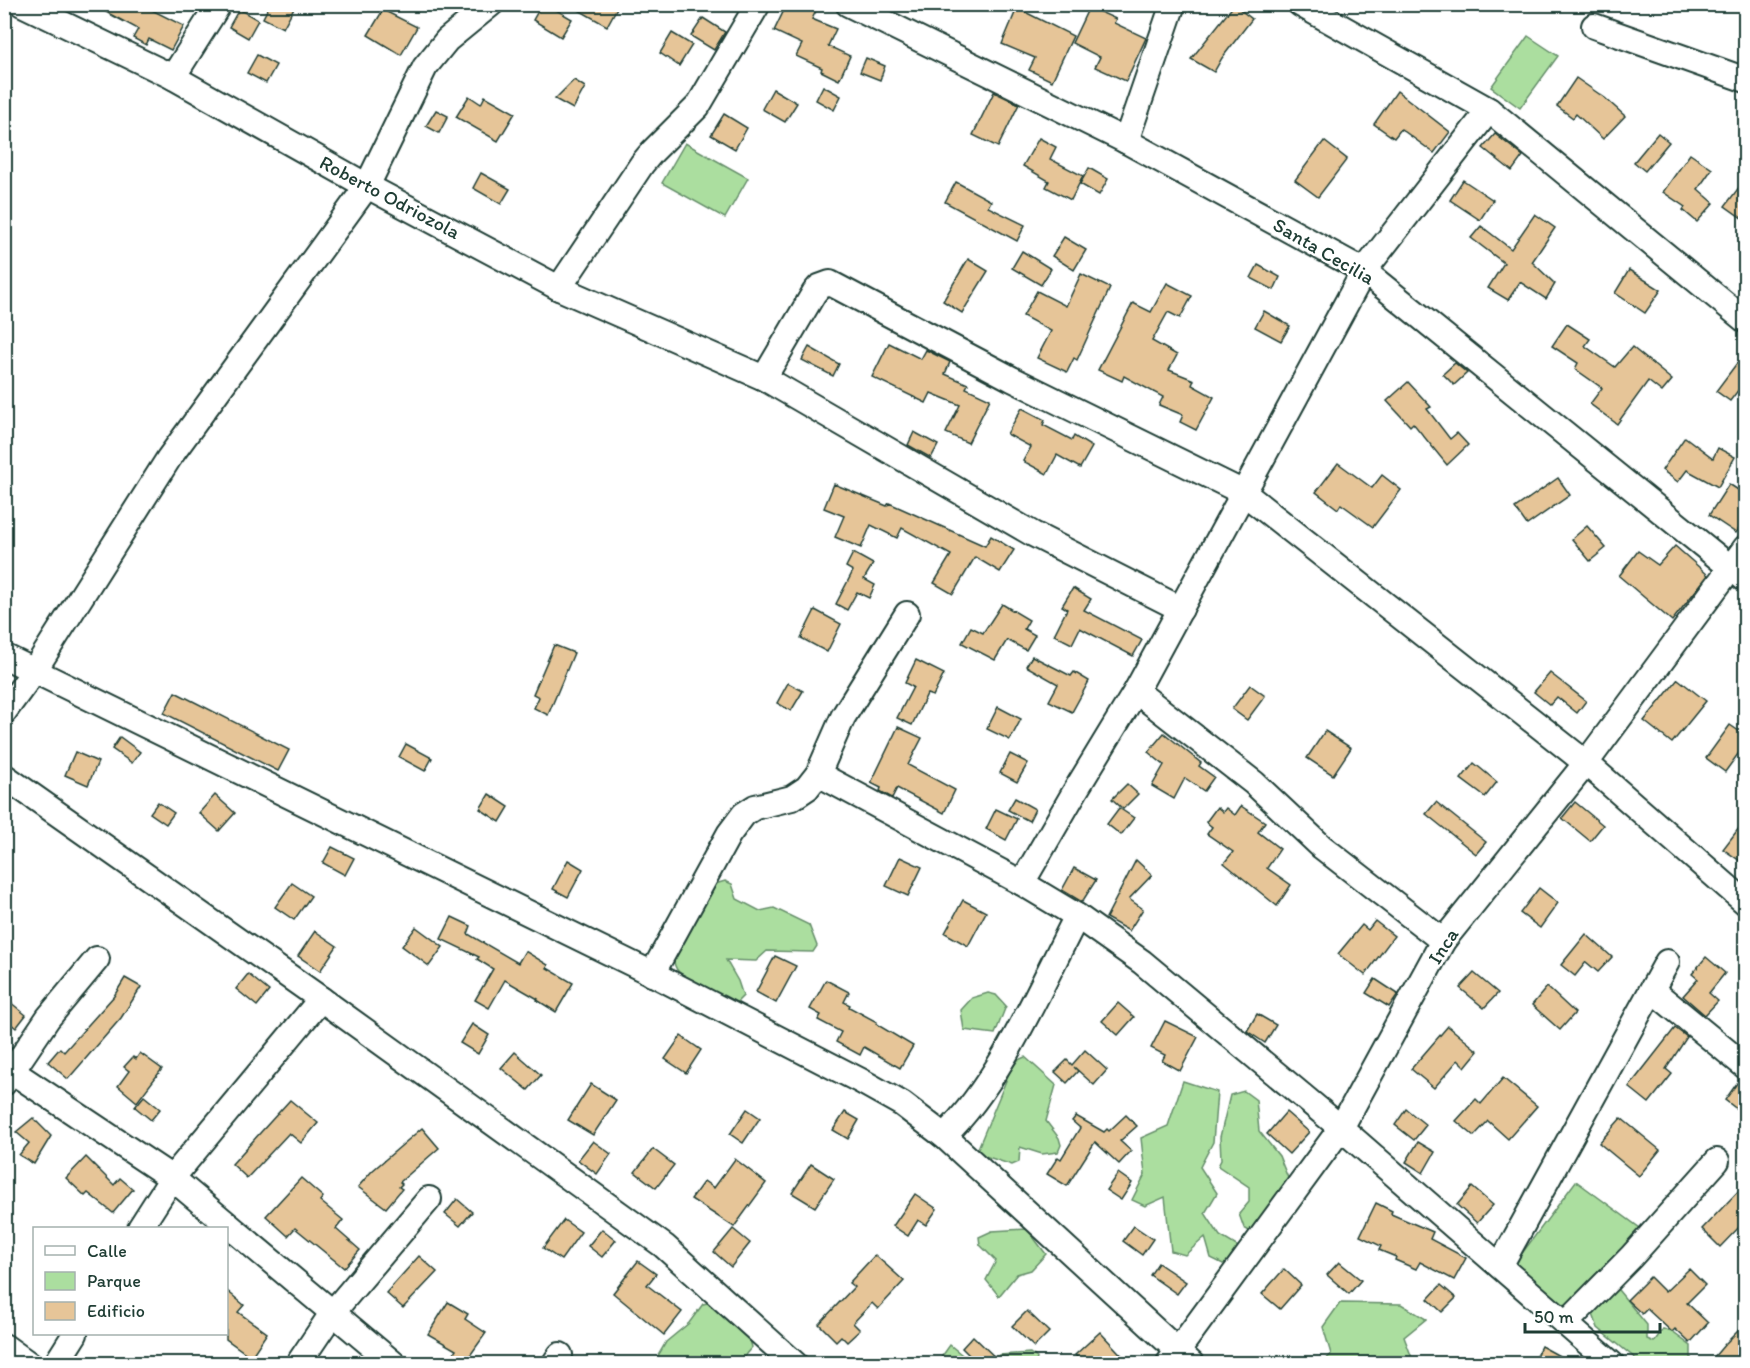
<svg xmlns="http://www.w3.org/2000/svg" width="1750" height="1368" font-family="Itim,sans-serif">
  <rect width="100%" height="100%" fill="#fff"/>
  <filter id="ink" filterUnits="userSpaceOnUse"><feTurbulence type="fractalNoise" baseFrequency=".0167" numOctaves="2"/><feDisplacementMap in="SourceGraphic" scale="12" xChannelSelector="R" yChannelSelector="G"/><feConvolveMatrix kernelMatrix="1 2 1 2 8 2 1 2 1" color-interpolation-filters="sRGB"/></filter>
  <g filter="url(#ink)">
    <!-- green -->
    <g fill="#abde9f" stroke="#658e6a" stroke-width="1.5">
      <polygon points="1528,36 1558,56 1520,108 1491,87"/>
      <polygon points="685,143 748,178 725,218 662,183"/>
      <path d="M725 881 732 884 737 899 760 911 774 908 809 925 817 946 813 952 767 951 756 961 726 960 738 981 743 996 733 1006C715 997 692 987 678 971 661 951 700 903 712 885Z"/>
      <polygon points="988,993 996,995 1006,1006 995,1034 964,1030 961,1010 972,998"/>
      <polygon points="1025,1057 1056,1085 1046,1121 1059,1138 1061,1145 1058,1152 1042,1154 1020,1147 1019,1162 1012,1165 976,1153 1010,1071 1018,1060"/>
      <polygon points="1183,1081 1217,1092 1213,1142 1200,1167 1217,1193 1205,1213 1220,1236 1240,1248 1242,1259 1223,1264 1211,1258 1205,1237 1185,1255 1171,1251 1165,1197 1145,1206 1132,1200 1145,1174 1141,1138 1168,1126"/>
      <polygon points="1244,1091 1256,1100 1259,1131 1279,1156 1288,1178 1256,1235 1244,1228 1239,1214 1249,1202 1249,1187 1218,1166 1221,1160 1220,1137 1230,1095"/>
      <polygon points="1576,1181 1644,1231 1579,1318 1511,1268"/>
      <polygon points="1027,1229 1046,1254 1031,1270 1017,1274 999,1296 986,1280 996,1261 980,1245 979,1237 992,1231"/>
      <polygon points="1614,1285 1647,1325 1647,1339 1654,1342 1663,1329 1672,1332 1691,1346 1691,1363 1641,1363 1598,1328 1593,1314 1598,1300"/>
      <polygon points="717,1301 748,1334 752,1347 746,1354 742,1363 651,1364 655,1361 666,1342 689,1323 703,1304"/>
      <polygon points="1340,1303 1401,1304 1426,1319 1404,1337 1414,1363 1323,1363 1331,1354 1323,1327"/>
      <polygon points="950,1345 972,1363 939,1363 938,1362"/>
      <polygon points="1030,1353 1037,1358 1036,1363 1001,1363 1000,1355"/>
    </g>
    <!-- building -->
    <g fill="#e6c598" stroke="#1f3d34" stroke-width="1.5">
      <polygon points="91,4 140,4 184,26 171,50 149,39 146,45 133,38 138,29"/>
      <polygon points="270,4 296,4 283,28 263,18"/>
      <polygon points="542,4 546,4 572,19 561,37 533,20"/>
      <polygon points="568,4 619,4 607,26"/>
      <polygon points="787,4 802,4 816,11 812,19 836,29 828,46 850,56 839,80 821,71 822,68 796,56 802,44 774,31"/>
      <polygon points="1234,5 1252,19 1222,58 1214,72 1191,59"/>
      <polygon points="1089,7 1116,19 1114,23 1146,38 1126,81 1095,67 1100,57 1072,43"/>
      <polygon points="1017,8 1073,36 1052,81 1029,70 1035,58 1002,44"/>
      <polygon points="239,9 258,20 248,38 229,27"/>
      <polygon points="383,10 417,27 401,55 368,35"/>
      <polygon points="703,18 725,32 714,50 691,36"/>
      <polygon points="672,33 692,45 679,66 660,53"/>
      <polygon points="257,55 276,65 266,83 247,73"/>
      <polygon points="866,58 885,66 880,80 860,72"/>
      <polygon points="1576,78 1605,98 1625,116 1603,139 1576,114 1573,118 1557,106"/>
      <polygon points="574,80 585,87 573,109 555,99"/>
      <polygon points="823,86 841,96 834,110 816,100"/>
      <polygon points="773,89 797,103 785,122 762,109"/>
      <polygon points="1397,91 1450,132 1434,153 1401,129 1394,138 1374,124"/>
      <polygon points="994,92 1019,104 998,147 973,135"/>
      <polygon points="469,96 481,104 485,96 515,113 498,141 456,117"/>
      <polygon points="436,110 448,116 439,133 426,126"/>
      <polygon points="724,114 747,128 735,149 711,135"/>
      <polygon points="1658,133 1669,142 1645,171 1634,162"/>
      <polygon points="1495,134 1523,156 1512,171 1483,148"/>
      <polygon points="1039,138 1056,147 1050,159 1083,176 1071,200 1046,187 1049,181 1023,166"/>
      <polygon points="1324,141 1347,159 1318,197 1295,180"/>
      <polygon points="1690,154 1712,169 1698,189 1714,203 1697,222 1683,210 1685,207 1663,192"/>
      <polygon points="1089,168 1108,179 1099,195 1080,184"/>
      <polygon points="481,173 510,189 501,204 473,188"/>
      <polygon points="1746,178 1746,221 1725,206"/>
      <polygon points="1463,180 1493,200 1480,220 1450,200"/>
      <polygon points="956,182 991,201 988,207 1025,225 1017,241 945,202"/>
      <polygon points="1535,214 1555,228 1532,262 1555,284 1546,299 1520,282 1508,300 1488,288 1504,263 1471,238 1481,226 1511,249"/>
      <polygon points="1064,237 1086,250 1074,270 1052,256"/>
      <polygon points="1022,251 1051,269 1041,285 1012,268"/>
      <polygon points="968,259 988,271 962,313 943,301"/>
      <polygon points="1258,265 1280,277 1274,290 1251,278"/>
      <polygon points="1629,270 1661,290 1645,313 1615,293"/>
      <polygon points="1081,274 1110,288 1077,360 1074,358 1067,372 1037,358 1051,331 1023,316 1037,291 1066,306"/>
      <polygon points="1167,283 1192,296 1180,318 1168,312 1152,341 1177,355 1169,370 1194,380 1192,385 1214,397 1196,430 1180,422 1183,415 1159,405 1163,397 1124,376 1122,381 1098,370 1133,303 1151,312"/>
      <polygon points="1264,311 1290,326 1281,341 1255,327"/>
      <polygon points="1567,324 1590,339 1585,346 1615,367 1632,347 1672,380 1662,392 1648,381 1617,424 1590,404 1602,388 1575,369 1578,363 1552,346"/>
      <polygon points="889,343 921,359 926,350 950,362 945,374 968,384 966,388 990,399 968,443 946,433 960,405 931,393 926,403 872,377"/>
      <polygon points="809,347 839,364 833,376 802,360"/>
      <polygon points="1746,351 1746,380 1730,401 1716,391"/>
      <polygon points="1455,363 1467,373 1454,385 1443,374"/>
      <polygon points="1408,382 1431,407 1427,409 1450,439 1457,433 1468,445 1447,465 1413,423 1410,426 1387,401"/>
      <polygon points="1022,408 1045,420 1043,425 1072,440 1074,436 1092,447 1080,468 1057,455 1047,474 1023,461 1031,447 1007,434"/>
      <polygon points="914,432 938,445 931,458 908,445"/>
      <polygon points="1685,437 1713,458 1718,448 1735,457 1718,487 1687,470 1678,482 1662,470"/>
      <polygon points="1338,463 1372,488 1382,475 1401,490 1373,527 1341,504 1338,509 1316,492"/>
      <polygon points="1558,478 1570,495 1527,525 1515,508"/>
      <polygon points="834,484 887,506 889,503 985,546 991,536 1014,550 1000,572 975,557 953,594 934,583 951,555 902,528 897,538 871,525 861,548 835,537 844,516 824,508"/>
      <polygon points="1729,484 1746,495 1746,519 1736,533 1709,515"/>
      <polygon points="1587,526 1606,548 1590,561 1572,539"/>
      <polygon points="1675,546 1708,575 1672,621 1619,576 1638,551 1658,565"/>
      <polygon points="853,553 873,564 864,579 875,585 869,598 857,592 847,610 836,604 853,571 846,567"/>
      <polygon points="1073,588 1091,599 1084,610 1142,640 1133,656 1080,628 1072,644 1054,635 1067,609 1062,606"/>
      <polygon points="1002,604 1029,620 1024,629 1035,635 1026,650 1007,640 995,660 962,643 971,627 983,633"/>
      <polygon points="815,610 841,624 827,652 801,638"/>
      <polygon points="554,645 574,653 548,715 534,708 539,697 533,694"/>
      <polygon points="1032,656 1071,676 1074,672 1089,681 1072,712 1049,701 1058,684 1026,666"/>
      <polygon points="916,660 944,674 933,696 927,694 912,725 897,718 913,687 905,683"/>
      <polygon points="1550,673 1586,701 1577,713 1557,697 1550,705 1534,692"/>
      <polygon points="1678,679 1706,701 1672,743 1644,721"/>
      <polygon points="788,683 803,691 791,711 777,703"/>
      <polygon points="1250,685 1265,696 1247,720 1232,709"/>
      <polygon points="175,692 289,750 278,771 164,713"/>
      <polygon points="998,707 1021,719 1010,740 987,729"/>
      <polygon points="1730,725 1746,736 1746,743 1725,772 1706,758"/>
      <polygon points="898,727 922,738 908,765 955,790 944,813 897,788 892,798 880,791 881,788 871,783"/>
      <polygon points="1325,731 1351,748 1333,775 1307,758"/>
      <polygon points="1164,733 1201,763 1199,766 1214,777 1204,791 1185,778 1174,799 1152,786 1164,765 1148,752"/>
      <polygon points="120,737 140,752 132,763 112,749"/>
      <polygon points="406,744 432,758 425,771 399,757"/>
      <polygon points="75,752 98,762 88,785 65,775"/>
      <polygon points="1010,754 1028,763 1017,782 1000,773"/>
      <polygon points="1474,763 1497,782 1485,797 1461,779"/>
      <polygon points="1127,784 1138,794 1123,809 1112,799"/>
      <polygon points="489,794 509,807 500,822 480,809"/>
      <polygon points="215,795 235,813 219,831 199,813"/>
      <polygon points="1015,798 1035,809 1029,821 1008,810"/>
      <polygon points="158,802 174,813 166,824 150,813"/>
      <polygon points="1436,802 1486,842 1476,854 1426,814"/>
      <polygon points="1575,802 1603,825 1590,841 1562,818"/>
      <polygon points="1241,806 1265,822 1258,832 1280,849 1267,868 1291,885 1277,906 1224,863 1233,852 1207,834 1212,827 1206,822 1217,807 1223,812 1226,808 1235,815"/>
      <polygon points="1119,808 1134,818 1121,835 1107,824"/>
      <polygon points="996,809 1017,819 1006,840 986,829"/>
      <polygon points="1746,819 1746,865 1723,849"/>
      <polygon points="332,847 354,858 345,875 323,863"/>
      <polygon points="900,857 922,867 908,896 886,886"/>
      <polygon points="568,860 583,869 568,897 553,889"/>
      <polygon points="1136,860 1152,875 1129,899 1143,909 1129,931 1106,918"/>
      <polygon points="1074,868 1096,880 1082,902 1062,890"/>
      <polygon points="292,883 311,896 294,920 275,907"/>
      <polygon points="1539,888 1558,903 1540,928 1520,913"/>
      <polygon points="963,900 986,912 968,946 945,933"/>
      <polygon points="452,917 471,926 468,934 518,963 525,951 548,965 547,968 573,983 556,1012 537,1000 538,999 505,980 489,1008 475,1000 493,969 477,959 479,957 441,939"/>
      <polygon points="1375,921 1394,936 1365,975 1338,954 1362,925 1368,930"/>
      <polygon points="416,927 443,947 429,966 402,946"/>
      <polygon points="315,931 337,946 320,971 298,956"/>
      <polygon points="1586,934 1612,957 1598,972 1586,962 1575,976 1561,965"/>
      <polygon points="775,956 796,966 776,1003 756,992"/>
      <polygon points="1706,957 1725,973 1709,993 1718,1001 1705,1015 1683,996 1698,979 1692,974"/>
      <polygon points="1474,973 1498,993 1484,1008 1460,988"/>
      <polygon points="248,974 269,991 257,1006 236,989"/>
      <polygon points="125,978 141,987 121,1018 68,1079 48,1062 60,1048 64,1052 114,996"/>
      <polygon points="1375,979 1398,994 1389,1007 1366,993"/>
      <polygon points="826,980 849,992 844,1002 850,1005 849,1007 877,1022 876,1024 913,1046 900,1068 864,1047 860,1055 836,1042 841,1032 818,1020 821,1015 810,1009"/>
      <polygon points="1547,987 1575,1013 1560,1030 1532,1005"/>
      <polygon points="4,997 26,1015 16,1028 4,1018"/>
      <polygon points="1118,1003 1134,1017 1118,1035 1102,1021"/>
      <polygon points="1257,1014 1276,1025 1265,1043 1247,1031"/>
      <polygon points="1165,1021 1198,1037 1180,1071 1162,1061 1165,1055 1151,1048"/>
      <polygon points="472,1024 489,1035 478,1054 460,1043"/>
      <polygon points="1448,1026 1478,1051 1465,1067 1458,1060 1434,1088 1411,1069"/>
      <polygon points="1675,1028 1687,1037 1666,1069 1672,1074 1649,1103 1629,1087"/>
      <polygon points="681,1036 701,1050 686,1073 665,1059"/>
      <polygon points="1085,1050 1107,1070 1094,1085 1074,1067 1078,1071 1067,1083 1055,1072 1067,1060 1072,1065"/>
      <polygon points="515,1052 541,1075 528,1090 501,1068"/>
      <polygon points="140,1053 162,1069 137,1102 118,1086 129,1071 124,1067 133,1057 136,1059"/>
      <polygon points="1503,1078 1537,1106 1508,1139 1488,1121 1474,1136 1456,1121 1476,1099 1481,1104"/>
      <polygon points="1740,1079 1746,1081 1746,1099 1738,1110 1725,1100"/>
      <polygon points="591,1084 616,1100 593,1135 568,1120"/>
      <polygon points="144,1096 160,1109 151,1120 135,1107"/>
      <polygon points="290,1100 318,1123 301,1143 289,1133 247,1178 232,1164"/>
      <polygon points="747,1109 760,1118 743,1143 730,1134"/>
      <polygon points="1406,1109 1426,1125 1414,1140 1395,1125"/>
      <polygon points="845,1112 859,1120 848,1139 833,1130"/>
      <polygon points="1286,1112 1309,1132 1289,1154 1267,1134"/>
      <polygon points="1126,1115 1137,1126 1120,1141 1131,1151 1119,1164 1095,1142 1067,1186 1047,1174 1058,1157 1061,1159 1080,1128 1072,1121 1076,1116 1104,1132 1107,1129 1109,1131"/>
      <polygon points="33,1118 51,1136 34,1164 19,1155 29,1143 16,1132"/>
      <polygon points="1621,1118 1660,1150 1639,1176 1599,1143"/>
      <polygon points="422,1128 439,1148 400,1182 402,1184 399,1187 402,1189 386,1208 358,1187 372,1171"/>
      <polygon points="593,1141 611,1154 597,1174 578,1160"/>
      <polygon points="1418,1142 1435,1152 1423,1173 1406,1162"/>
      <polygon points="653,1149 674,1165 656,1188 635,1172"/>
      <polygon points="86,1157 114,1185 120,1178 133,1189 113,1213 88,1193 85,1196 66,1178"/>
      <polygon points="735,1159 766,1183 734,1227 691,1199 704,1181 714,1188"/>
      <polygon points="811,1164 834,1179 815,1207 792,1193"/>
      <polygon points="1118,1173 1132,1183 1121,1200 1106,1190"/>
      <polygon points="301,1178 323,1197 320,1201 343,1220 336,1229 360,1250 344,1268 295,1228 288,1236 266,1216"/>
      <polygon points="1746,1183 1746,1220 1720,1247 1702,1229"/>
      <polygon points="1472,1187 1493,1205 1477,1223 1457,1205"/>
      <polygon points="915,1194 937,1209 926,1225 918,1220 908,1236 893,1226"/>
      <polygon points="457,1199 472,1212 460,1226 445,1214"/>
      <polygon points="1376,1203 1392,1211 1391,1214 1433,1232 1430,1239 1466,1258 1454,1280 1420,1262 1416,1269 1395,1260 1396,1257 1379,1250 1381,1246 1360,1236"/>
      <polygon points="564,1220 581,1232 561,1260 543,1248"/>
      <polygon points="1134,1226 1153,1239 1142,1255 1123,1241"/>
      <polygon points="602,1229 616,1240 602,1257 588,1246"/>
      <polygon points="733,1229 750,1243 731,1267 714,1252"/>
      <polygon points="875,1255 904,1281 878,1309 872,1303 853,1323 860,1330 847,1342 841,1336 836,1341 819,1324 854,1287 849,1283"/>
      <polygon points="419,1256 437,1272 403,1308 386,1293"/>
      <polygon points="638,1261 656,1274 647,1285 682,1312 664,1335 613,1293"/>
      <polygon points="1339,1262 1361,1280 1349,1294 1327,1275"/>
      <polygon points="1158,1263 1186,1282 1177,1294 1150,1275"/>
      <polygon points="1284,1269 1301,1285 1280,1309 1262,1294"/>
      <polygon points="1689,1269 1705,1285 1687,1303 1708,1323 1690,1343 1675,1329 1672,1332 1647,1309 1642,1314 1627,1300 1650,1277 1665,1292"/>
      <polygon points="1441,1285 1456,1298 1442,1312 1428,1299"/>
      <polygon points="226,1290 244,1305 238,1312 267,1333 251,1357 226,1339"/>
      <polygon points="448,1302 468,1314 465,1319 486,1333 464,1364 447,1364 456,1350 428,1334"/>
      <polygon points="1027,1311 1049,1332 1034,1347 1012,1326"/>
      <polygon points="1746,1323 1746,1364 1708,1364 1725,1344"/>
      <polygon points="1100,1332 1130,1364 1084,1364 1075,1355"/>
      <polygon points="973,1336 1002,1364 978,1364 962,1348"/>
      <polygon points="1541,1346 1574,1364 1532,1364"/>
    </g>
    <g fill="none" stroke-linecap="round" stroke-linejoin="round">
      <!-- minor casing -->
      <g stroke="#1f3d34" stroke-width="28">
        <g id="minor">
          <polyline points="22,4 173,77 367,186 559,288 764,378 1033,534 1181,609"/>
          <polyline points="848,4 1126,141 1364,271 1746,580"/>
          <polyline points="1300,4 1489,110 1746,321"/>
          <polyline points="1594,26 1746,80"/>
          <polyline points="173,77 219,4"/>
          <polyline points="1489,110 1364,271 1136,691 1077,788 1022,883 1077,916 1142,962 1341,1128 1612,1364"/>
          <polyline points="1126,141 1173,4"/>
          <polyline points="559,288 642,164 652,152 698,106 758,4"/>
          <polyline points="764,378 814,293 819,287 830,283 1012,379 1244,493 1586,763 1746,903"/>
          <polyline points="4,656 655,975 861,1081 902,1104 944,1136 1192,1364"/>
          <polyline points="1136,691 1254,783 1322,847 1443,941"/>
          <polyline points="4,712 34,671 169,458 367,186 425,67 447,40 491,4"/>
          <polyline points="818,774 1022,883"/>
          <polyline points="4,776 321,999 664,1246 795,1364"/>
          <polyline points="652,974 729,834 744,814 755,807 792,798 807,788 818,774 843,717 907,614"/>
          <polyline points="1652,990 1746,1067"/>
          <polyline points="4,1066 172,1178 394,1364"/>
          <polyline points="4,1083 48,1018 97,959"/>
          <path d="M944 1136C1001 1081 1040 987 1077 916"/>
          <polyline points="140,1228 172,1178 321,999"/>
          <polyline points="1500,1266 1667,962"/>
          <polyline points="1566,1323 1631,1257 1717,1161"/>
          <polyline points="4,1346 29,1364"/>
          <polyline points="56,1364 75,1334"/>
          <polyline points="298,1364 333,1312 429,1199"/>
          <polyline points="554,1364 560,1355"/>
          <polyline points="1168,1364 1341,1128 1443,941 1586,763 1746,547"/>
        </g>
      </g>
      <!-- minor -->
      <use href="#minor" stroke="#fff" stroke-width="24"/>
    </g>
  </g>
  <g text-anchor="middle" stroke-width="4.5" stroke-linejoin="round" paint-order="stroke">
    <!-- street labels -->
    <g font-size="20" fill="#1f3d34" stroke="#fff">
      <text transform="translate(390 197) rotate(28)" y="7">Roberto Odriozola</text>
      <text transform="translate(1324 251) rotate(30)" y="7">Santa Cecilia</text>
      <text transform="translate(1443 946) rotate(-57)" y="7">Inca</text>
    </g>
  </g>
  <!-- margin -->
  <rect width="1750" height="1368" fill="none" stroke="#fff" stroke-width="24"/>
  <rect x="12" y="12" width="1726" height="1344" fill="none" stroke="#1f3d34" stroke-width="2" filter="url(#ink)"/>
  <!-- legend -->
  <rect x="33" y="1227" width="195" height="108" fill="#ffffff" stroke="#a5b1ae" stroke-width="1.5"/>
  <rect x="45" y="1246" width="30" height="9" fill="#ffffff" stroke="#a5b1ae" stroke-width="1.5"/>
  <text x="87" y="1257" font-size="18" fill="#1f3d34">Calle</text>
  <rect x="45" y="1272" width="30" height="18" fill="#abde9f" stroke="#a5b1ae" stroke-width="1.5"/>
  <text x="87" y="1287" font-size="18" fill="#1f3d34">Parque</text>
  <rect x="45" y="1302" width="30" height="18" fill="#e6c598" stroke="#a5b1ae" stroke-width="1.5"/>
  <text x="87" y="1317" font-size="18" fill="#1f3d34">Edificio</text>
  <!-- scale -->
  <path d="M1525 1323v9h135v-9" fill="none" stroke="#1f3d34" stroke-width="3"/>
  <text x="1534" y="1323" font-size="18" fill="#1f3d34" stroke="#ffffff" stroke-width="4.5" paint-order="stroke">50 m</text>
</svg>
